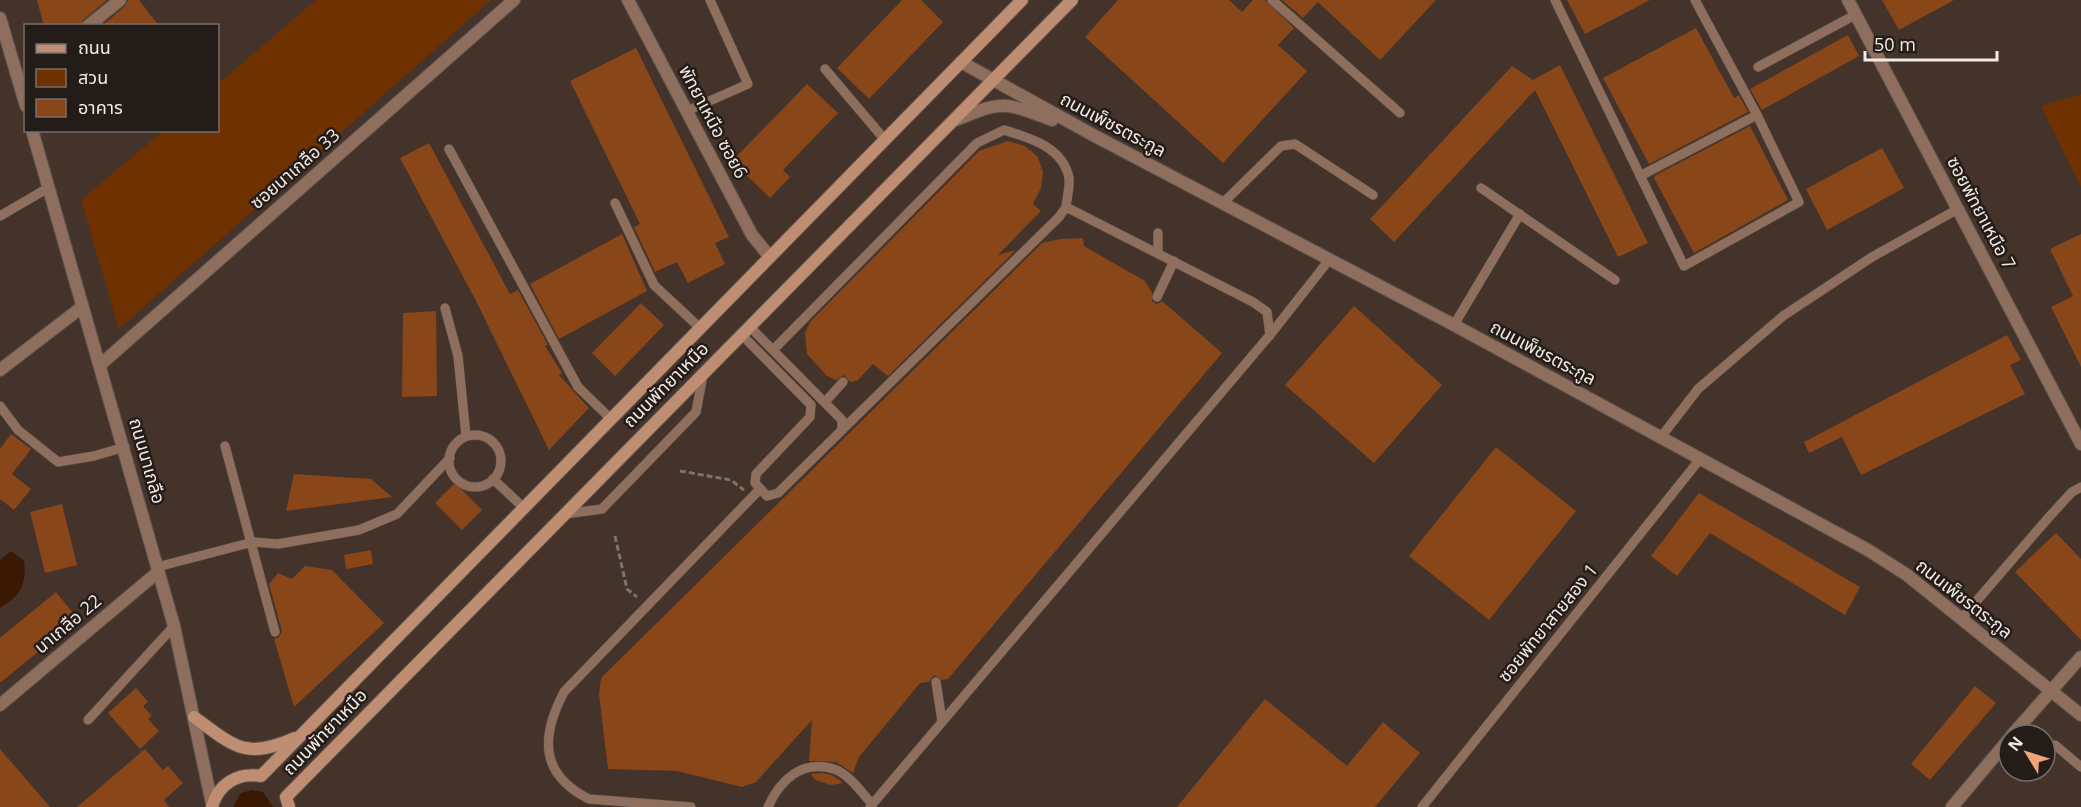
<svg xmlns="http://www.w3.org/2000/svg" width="2081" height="807" font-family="'Open Sans','Noto Sans Thai',sans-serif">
  <rect width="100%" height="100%" fill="#43332a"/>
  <!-- green -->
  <g fill="#703100">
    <polygon points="316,0 491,0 119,329 81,200 163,131 218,130 218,84"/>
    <polygon points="2081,94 2081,187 2041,106"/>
  </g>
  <!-- water -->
  <g fill="#3a1801">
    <path d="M11 551 24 561C27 584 20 596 0 608V560Z"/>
    <polygon points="252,790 263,792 273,807 233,807 241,793"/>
  </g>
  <!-- building -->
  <g fill="#894619">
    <polygon points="37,0 107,0 83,20 80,26 44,26"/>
    <polygon points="128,0 139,0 159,26 102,26 125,6"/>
    <polygon points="902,0 921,0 943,22 869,99 837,68"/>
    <polygon points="1118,0 1229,0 1242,12 1253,0 1265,0 1294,28 1278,45 1307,71 1223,163 1085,37"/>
    <polygon points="1282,0 1436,0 1380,60 1318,2 1303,18"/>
    <polygon points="1567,0 1650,0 1585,34"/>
    <polygon points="1882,0 1954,0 1899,30"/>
    <polygon points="1696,28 1734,98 1739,95 1748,112 1649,164 1603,78"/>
    <polygon points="1848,35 1859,56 1762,110 1750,89"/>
    <polygon points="636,48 729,237 715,243 725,264 688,283 677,262 655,272 634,227 640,224 570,81"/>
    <polygon points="1560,65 1648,243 1618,257 1535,90 1394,242 1370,219 1512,66 1533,80"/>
    <polygon points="807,84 838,113 783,170 790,177 770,198 732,161"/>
    <polygon points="1750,126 1788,200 1694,253 1654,178 1656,175"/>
    <polygon points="1008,141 1025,146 1038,157 1043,172 1041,188 1033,204 1041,211 998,255 1016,250 888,376 873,364 857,381 850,382 844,375 836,380 827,376 807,354 805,333 810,322 979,151"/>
    <polygon points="429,143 510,294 518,290 548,345 545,346 562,373 559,375 589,408 549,450 476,301 400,158"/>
    <polygon points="1882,148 1904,188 1827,230 1806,189"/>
    <polygon points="622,234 647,291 559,339 530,284"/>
    <polygon points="2081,234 2081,367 2051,307 2073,296 2050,249"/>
    <polygon points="1083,238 1084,246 1145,281 1152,293 1152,301 1157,304 1162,301 1222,353 948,679 942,680 934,675 929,682 920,683 859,757 853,773 836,762 809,761 812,720 756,782 742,787 677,771 608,769 599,694 601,678 1042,243 1060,239"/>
    <polygon points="641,303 664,325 615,376 592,353"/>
    <polygon points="1354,306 1442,385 1374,463 1285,385"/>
    <polygon points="436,311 437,396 402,397 403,313"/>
    <polygon points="2007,335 2021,360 2010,365 2025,394 1861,475 1842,437 1809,453 1804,442"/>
    <polygon points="11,434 31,449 12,474 31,489 14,510 0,499 0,449"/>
    <polygon points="1496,447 1576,511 1489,620 1409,556"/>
    <polygon points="294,474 371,479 392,497 286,511"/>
    <polygon points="455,483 482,510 462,530 435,503"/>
    <polygon points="1699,493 1860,587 1845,615 1710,533 1677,576 1651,556"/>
    <polygon points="62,504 77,565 45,573 30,512"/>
    <polygon points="2056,533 2081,559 2081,640 2015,572"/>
    <polygon points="371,550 373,564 346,569 344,555"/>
    <polygon points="305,566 332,570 384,623 294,707 274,639 279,637 282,631 269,584 278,573 292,579"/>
    <polygon points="56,592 78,619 0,683 0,638"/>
    <polygon points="1975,686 1996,703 1930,780 1911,764"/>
    <polygon points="136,688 148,702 143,706 152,716 148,719 159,731 140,749 108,713"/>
    <polygon points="1265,699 1347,766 1383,722 1420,753 1375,807 1177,807"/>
    <polygon points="0,749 50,807 0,807"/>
    <polygon points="145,749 163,770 168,766 183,783 164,800 169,807 77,807"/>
    <polygon points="822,773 832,775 843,783 831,785 815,780 811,774"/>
  </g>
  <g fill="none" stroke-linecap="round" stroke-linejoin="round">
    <!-- service casing -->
    <g stroke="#5f5048" stroke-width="10">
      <g id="service">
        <polyline points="1272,0 1400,113"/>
        <polyline points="1555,0 1684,266 1799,202 1757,115 1695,0"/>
        <polyline points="1758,67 1855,15"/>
        <polyline points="825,69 885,140"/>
        <polyline points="687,111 748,84 710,0"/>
        <polyline points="449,149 578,387 611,419"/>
        <polyline points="1640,176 1757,115"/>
        <polyline points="1481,188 1615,280"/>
        <polyline points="1224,202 1281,146 1295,144 1373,195"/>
        <polyline points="615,203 654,285 700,328"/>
        <polyline points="0,216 48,188"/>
        <polyline points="1158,233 1158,253"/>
        <polyline points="1157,297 1174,261"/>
        <polyline points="445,308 458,356 466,436"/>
        <polyline points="1454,325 1520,214"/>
        <polyline points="741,334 811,405 810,417 756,474 755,483 767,496 778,493 842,430 842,420 749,326"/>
        <polyline points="1270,335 1329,260"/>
        <path d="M773 350 977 143 1004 130C1030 138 1063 147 1069 178 1070 186 1067 198 1066 207"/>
        <polyline points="825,402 843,382"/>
        <polyline points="0,406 18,430 58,462 94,456 125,447"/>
        <polyline points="842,430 1059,217 1066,207 1253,302 1267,312 1270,335 870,807"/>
        <circle cx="475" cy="461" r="26"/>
        <polyline points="1661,437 1698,389 1783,316 1872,257 1958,209"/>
        <polyline points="225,446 275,632"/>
        <polyline points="493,479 524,508"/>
        <polyline points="565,514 602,509 696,412 703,375"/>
        <polyline points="157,567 253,542 278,544 359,530 397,514 450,458"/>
        <polyline points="1961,619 2049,517 2072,492 2081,487"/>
        <polyline points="936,682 942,721"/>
        <polyline points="88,720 174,626"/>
        <polyline points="2055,745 2081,767"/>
        <path d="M691 807 589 799C539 774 541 736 564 692L759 490"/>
        <path d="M768 807C780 780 802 759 834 769 849 774 862 793 872 804"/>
        <polyline points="1422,807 1700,459"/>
      </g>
    </g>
    <!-- minor casing -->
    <g stroke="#5f5048" stroke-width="14">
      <g id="minor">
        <polyline points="628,0 752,235 770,257"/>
        <polyline points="1848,0 2081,444"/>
        <polyline points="88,26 120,0"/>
        <polyline points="100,365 514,0"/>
        <polyline points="0,370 82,307"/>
        <polyline points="0,705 158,572"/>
        <polyline points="2012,735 2081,657"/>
        <polyline points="1952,807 2009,739"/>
      </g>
    </g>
    <!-- tertiary casing -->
    <g stroke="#5f5048" stroke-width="14">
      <g id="tertiary">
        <polyline points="0,18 26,106"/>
        <polyline points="961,62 1093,135 1454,325 1868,550 1907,575 2081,715"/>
        <path d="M953 121C1002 101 1002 101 1052 120"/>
        <polyline points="32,130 174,626 212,804"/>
      </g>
    </g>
    <!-- secondary casing -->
    <g stroke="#5f5048" stroke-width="14">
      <g id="secondary">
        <path d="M194 717C235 747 245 760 295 738"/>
        <path d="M212 807C218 784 238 772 261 776L1022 0"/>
        <polyline points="289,807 286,797 1072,0"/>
      </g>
    </g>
    <!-- path -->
    <g stroke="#80726a" stroke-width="3" stroke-dasharray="6 3" stroke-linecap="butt">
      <polyline points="680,471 731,480 744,490"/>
      <polyline points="615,536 627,589 637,597"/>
    </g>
    <!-- service -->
    <use href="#service" stroke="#8e6f5d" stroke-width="9"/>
    <!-- minor -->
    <use href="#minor" stroke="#8e6f5d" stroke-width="12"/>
    <!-- tertiary -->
    <use href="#tertiary" stroke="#8e6f5d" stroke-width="12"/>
    <!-- secondary -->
    <use href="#secondary" stroke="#bf8d71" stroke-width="12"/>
  </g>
  <g text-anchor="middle" stroke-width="5" stroke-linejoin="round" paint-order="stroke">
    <!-- street labels -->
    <g font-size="18" fill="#f4eae4" stroke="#241c18">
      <text transform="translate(713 122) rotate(62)" y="6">พัทยาเหนือ ซอย6</text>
      <text transform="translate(1113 125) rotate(28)" y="6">ถนนเพ็ชรตระกูล</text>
      <text transform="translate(295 169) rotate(-41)" y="6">ซอยนาเกลือ 33</text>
      <text transform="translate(1981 213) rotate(62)" y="6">ซอยพัทยาเหนือ 7</text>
      <text transform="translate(1543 353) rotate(28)" y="6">ถนนเพ็ชรตระกูล</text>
      <text transform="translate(666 385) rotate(-45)" y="6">ถนนพัทยาเหนือ</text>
      <text transform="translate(147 461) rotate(74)" y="6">ถนนนาเกลือ</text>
      <text transform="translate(1964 599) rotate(38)" y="6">ถนนเพ็ชรตระกูล</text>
      <text transform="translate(1548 623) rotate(-51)" y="6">ซอยพัทยาสายสอง 1</text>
      <text transform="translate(68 624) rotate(-40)" y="6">นาเกลือ 22</text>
      <text transform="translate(325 732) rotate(-46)" y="6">ถนนพัทยาเหนือ</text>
    </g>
  </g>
  <!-- legend -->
  <rect x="24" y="24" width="195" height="108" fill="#241c18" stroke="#776e6a" stroke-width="1.5"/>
  <rect x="36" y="44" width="30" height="9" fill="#bf8d71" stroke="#776e6a" stroke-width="1.5"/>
  <text x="78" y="54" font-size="18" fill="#f4eae4">ถนน</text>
  <rect x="36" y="69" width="30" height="18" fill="#703100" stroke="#776e6a" stroke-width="1.5"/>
  <text x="78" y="84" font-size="18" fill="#f4eae4">สวน</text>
  <rect x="36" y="99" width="30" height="18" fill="#894619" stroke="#776e6a" stroke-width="1.5"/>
  <text x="78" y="114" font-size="18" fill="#f4eae4">อาคาร</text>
  <!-- north arrow -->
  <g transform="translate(2027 753) rotate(308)"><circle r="28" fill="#241c18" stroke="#776e6a" stroke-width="1.5"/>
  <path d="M0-4.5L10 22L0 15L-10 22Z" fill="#efa377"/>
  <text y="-9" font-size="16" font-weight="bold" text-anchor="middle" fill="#f4eae4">N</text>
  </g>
  <!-- scale -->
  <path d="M1865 51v9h132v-9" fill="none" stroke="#f4eae4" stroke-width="3"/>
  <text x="1874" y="51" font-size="18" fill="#f4eae4" stroke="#241c18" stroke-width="4.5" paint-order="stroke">50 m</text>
</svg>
